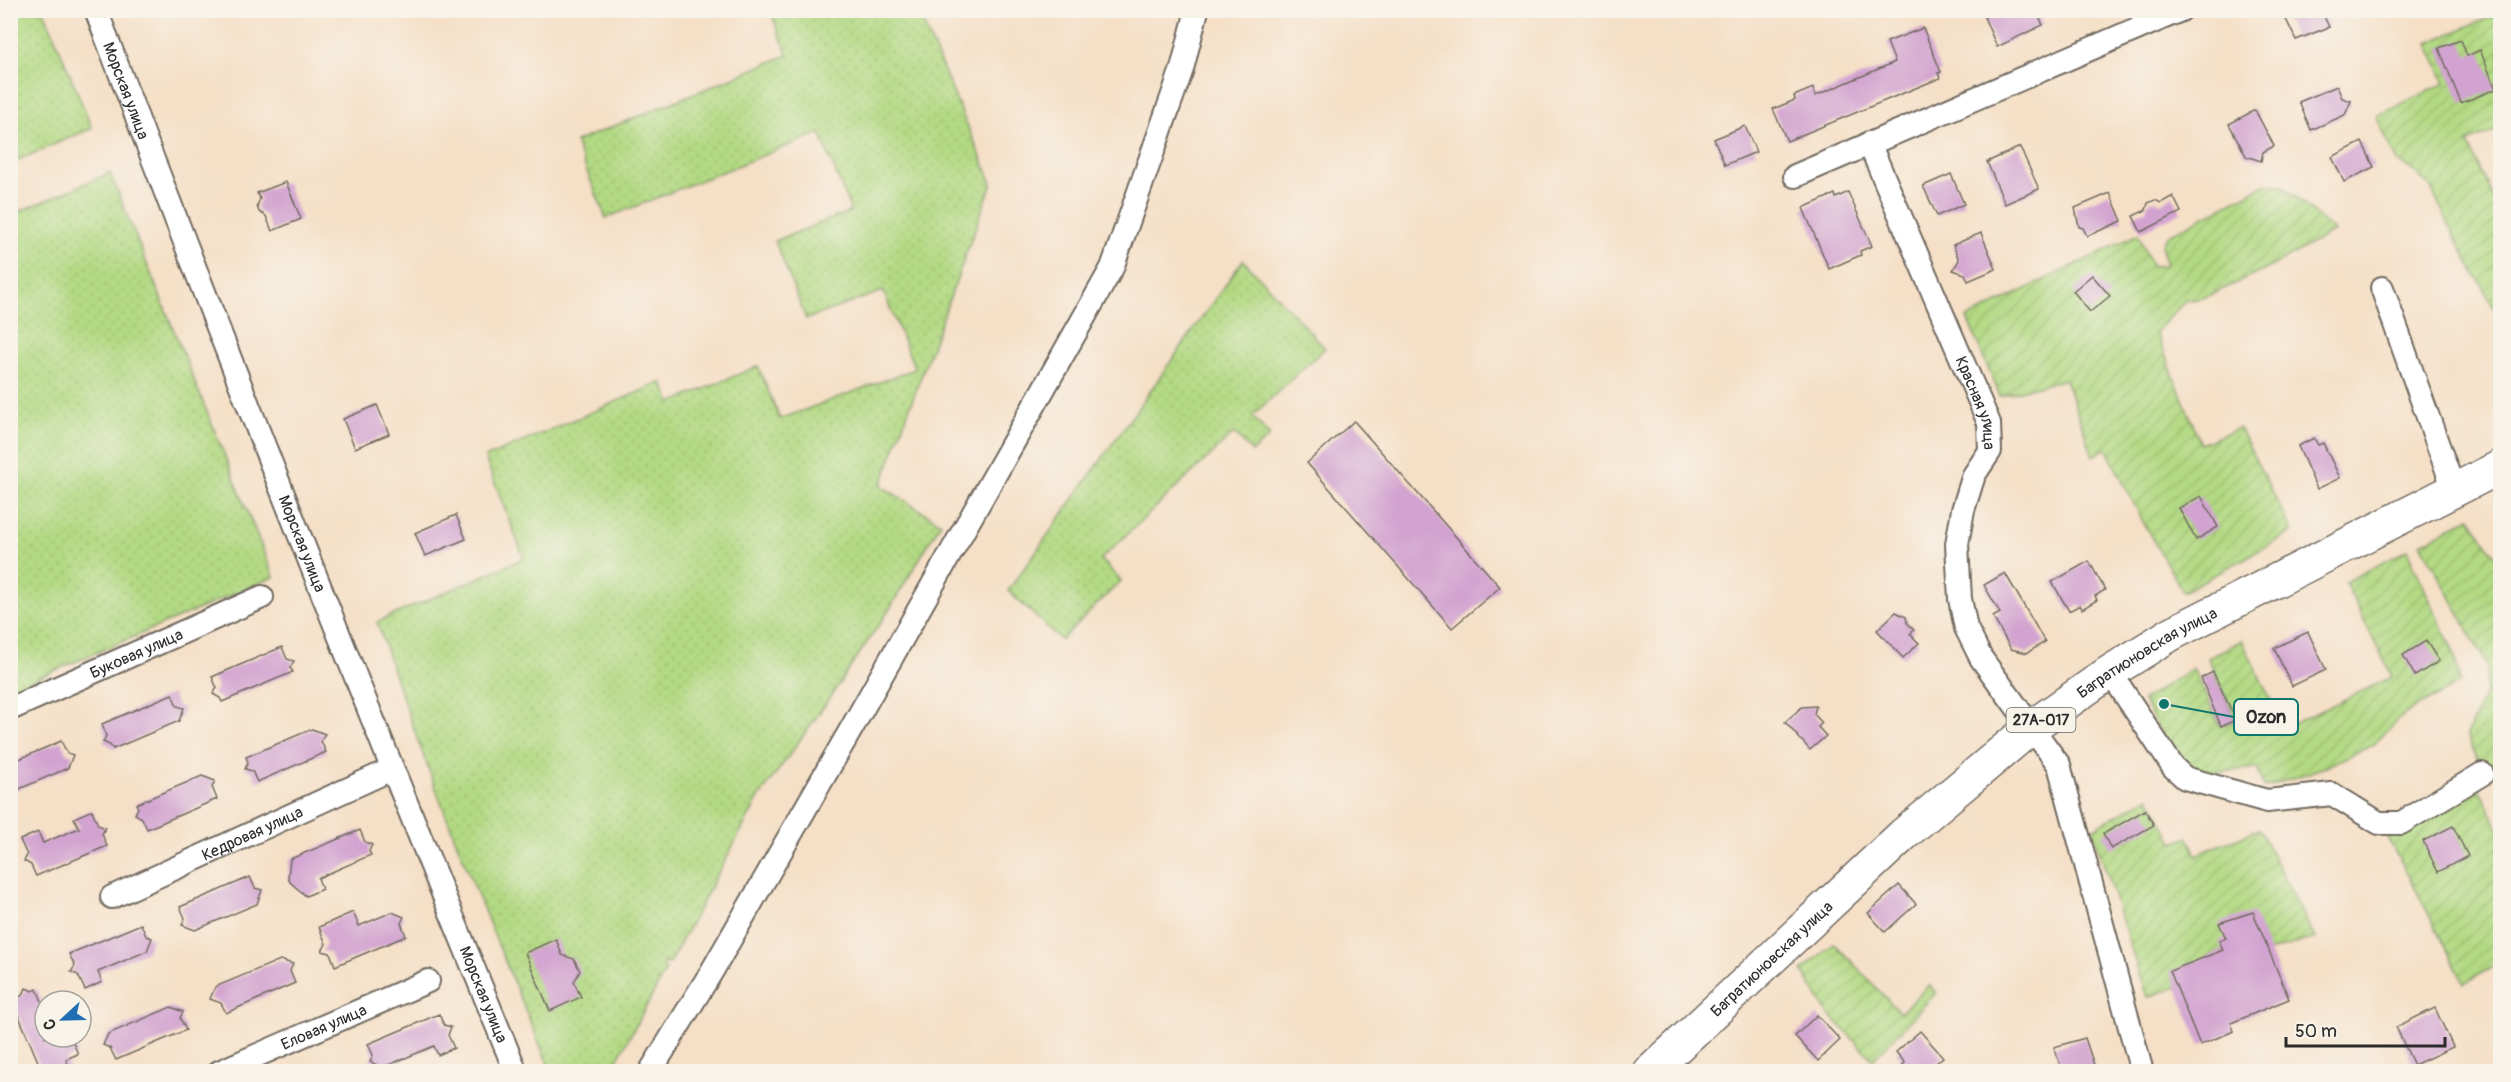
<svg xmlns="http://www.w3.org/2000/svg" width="2511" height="1082" font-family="Pangolin,sans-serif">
  <defs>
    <pattern id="grass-dots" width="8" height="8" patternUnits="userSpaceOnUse" patternTransform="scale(1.5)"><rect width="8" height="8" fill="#b2d983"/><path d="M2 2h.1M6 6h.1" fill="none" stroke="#99ba71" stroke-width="1.8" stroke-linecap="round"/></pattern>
    <pattern id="garden-furrows" width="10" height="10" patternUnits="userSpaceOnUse" patternTransform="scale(1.5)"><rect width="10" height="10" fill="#b2d983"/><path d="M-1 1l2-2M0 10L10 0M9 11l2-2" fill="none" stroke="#99ba71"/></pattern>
  </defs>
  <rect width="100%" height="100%" fill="#f7f3e8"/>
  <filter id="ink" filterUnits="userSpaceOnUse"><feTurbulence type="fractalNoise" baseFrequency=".0167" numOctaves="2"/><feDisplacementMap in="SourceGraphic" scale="12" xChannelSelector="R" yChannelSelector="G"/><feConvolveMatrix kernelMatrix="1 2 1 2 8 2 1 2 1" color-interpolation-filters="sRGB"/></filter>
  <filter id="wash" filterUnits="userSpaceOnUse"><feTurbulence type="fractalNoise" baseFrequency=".008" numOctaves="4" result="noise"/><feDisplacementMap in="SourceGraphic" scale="24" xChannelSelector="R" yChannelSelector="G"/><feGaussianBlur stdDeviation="1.35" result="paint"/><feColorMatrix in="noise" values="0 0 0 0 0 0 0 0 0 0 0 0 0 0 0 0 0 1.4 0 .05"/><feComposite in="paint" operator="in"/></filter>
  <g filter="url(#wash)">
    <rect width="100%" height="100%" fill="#f5dfc6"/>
    <!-- grass -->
    <g fill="url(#grass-dots)" stroke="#6e8257" stroke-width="1.5">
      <polygon points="11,10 44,11 92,128 11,163"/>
      <path d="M770 11H918L992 183 881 486 941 523 887 613 818 715 760 796 669 964 665 962 662 967 666 970 611 1071H551C488 922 427 777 377 622L524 558 485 458 662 382 671 403 758 366 780 419 915 369 883 291 806 319 775 241 851 211 820 133 606 218 575 142 788 55Z"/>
      <polygon points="110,173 274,577 11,689 11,215"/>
      <polygon points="1243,260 1325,348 1252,416 1270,436 1252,452 1234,433 1101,559 1121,581 1061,640 1008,591"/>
    </g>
    <!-- garden -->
    <g fill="url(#garden-furrows)" stroke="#6e8257" stroke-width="1.5">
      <polygon points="2500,13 2500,129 2468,142 2500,214 2499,317 2455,237 2430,186 2408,167 2397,162 2376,116 2445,83 2428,43"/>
      <polygon points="2266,184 2282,185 2334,231 2267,269 2201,299 2186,300 2156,332 2201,444 2239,428 2293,532 2183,592 2145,526 2106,448 2093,456 2065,379 2000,396 1967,318 2138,234 2152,266 2167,265 2161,245 2167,236"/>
      <polygon points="2470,517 2500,564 2500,769 2485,777 2467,734 2486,692 2487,665 2421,543"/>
      <polygon points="2407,550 2454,653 2460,683 2407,712 2373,745 2325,767 2264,788 2257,768 2185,776 2143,700 2193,668 2220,726 2236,720 2208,658 2242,640 2284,728 2392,677 2345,582"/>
      <polygon points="2476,782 2500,831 2500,963 2464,983 2402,863 2387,838"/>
      <polygon points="2149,797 2174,843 2188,837 2196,855 2259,829 2315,938 2263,953 2218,974 2147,997 2092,829"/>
      <polygon points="1834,943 1900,1013 1929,985 1936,993 1873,1060 1827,1012 1802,971"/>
    </g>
    <g id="blocks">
      <!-- building -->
      <g fill="#d2a3d0">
        <polygon points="1999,10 2036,10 2043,25 1997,47 1984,17"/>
        <polygon points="2295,10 2321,10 2329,27 2296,40 2284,15"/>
        <polygon points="1923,28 1941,72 1938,73 1940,78 1787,141 1773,109 1795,100 1794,96 1813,88 1815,96 1895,62 1887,42"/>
        <polygon points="2461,40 2467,56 2480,50 2496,89 2461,103 2439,48"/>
        <polygon points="2337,86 2342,98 2351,101 2345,115 2311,130 2299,102"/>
        <polygon points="2255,110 2274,146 2263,152 2261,161 2246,156 2229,124"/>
        <polygon points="1745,126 1756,152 1725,165 1714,139"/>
        <polygon points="2362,142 2374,167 2344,182 2332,157"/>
        <polygon points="2020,147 2039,189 2005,204 1987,162"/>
        <polygon points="1951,174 1964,204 1937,216 1923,186"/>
        <polygon points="286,182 301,219 272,231 266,216 259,212 257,206 260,199 257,193"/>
        <polygon points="1848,192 1872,246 1860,251 1861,255 1829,269 1803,208 1835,194 1836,198"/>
        <polygon points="2110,193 2122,221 2087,236 2083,228 2079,227 2075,208"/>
        <polygon points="2173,196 2181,212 2141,232 2133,216 2146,210 2148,203 2155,200 2161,203"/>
        <polygon points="1981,233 1996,269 1968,281 1965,274 1953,270 1959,260 1953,245"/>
        <polygon points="2092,275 2110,296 2090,312 2073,291"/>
        <polygon points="377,405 389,434 355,448 343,419"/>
        <polygon points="1354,421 1500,587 1452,628 1307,463"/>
        <polygon points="2314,438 2318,445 2323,443 2340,478 2317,489 2298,446"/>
        <polygon points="2201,496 2218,527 2196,540 2179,508"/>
        <polygon points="456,515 466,539 425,556 415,533"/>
        <polygon points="2089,561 2105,590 2095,596 2097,600 2082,609 2080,605 2069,611 2052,582"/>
        <polygon points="2005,573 2045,642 2027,653 2011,649 1993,617 2000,613 1984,585"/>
        <polygon points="1896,612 1906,617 1907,623 1914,630 1910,634 1919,643 1903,658 1877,630"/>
        <polygon points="2308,632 2326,670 2292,686 2274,648"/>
        <polygon points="2426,641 2439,661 2415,676 2403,655"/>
        <polygon points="282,647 287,659 294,661 290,668 293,672 222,702 220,698 213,694 217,688 212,677"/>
        <polygon points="2213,672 2236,720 2221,726 2201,678"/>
        <polygon points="172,694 177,706 184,708 179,721 113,749 110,745 103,742 106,736 102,724"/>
        <polygon points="1816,706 1814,714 1822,723 1818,727 1826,736 1810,750 1785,722 1802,707"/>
        <polygon points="312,729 325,734 321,741 326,752 257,782 252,771 245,769 248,762 246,757"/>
        <polygon points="61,741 67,753 73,755 68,768 10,793 10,763"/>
        <polygon points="202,776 215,781 212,787 217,799 147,829 142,818 135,814 138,808 136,804"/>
        <polygon points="92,810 98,825 105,828 102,834 107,846 36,876 31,865 24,861 27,855 20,840 38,832 43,843 79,828 74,818"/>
        <polygon points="2145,810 2154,825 2111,849 2103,834"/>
        <polygon points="2453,826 2468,856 2438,872 2423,841"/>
        <polygon points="360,830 365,842 372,845 369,851 371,855 318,878 322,889 306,896 290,882 288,877 290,859"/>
        <polygon points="250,877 255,888 262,890 257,904 195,930 182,925 185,918 180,907"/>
        <polygon points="1899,885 1916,904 1885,932 1868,913"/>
        <polygon points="353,912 359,926 392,912 404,917 401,923 406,936 335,966 330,953 322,951 326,944 319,927"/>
        <polygon points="2253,912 2289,999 2231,1023 2234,1031 2200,1045 2170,971 2223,950 2219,941 2226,938 2219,923"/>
        <polygon points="141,924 146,936 152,938 147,951 98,972 102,982 85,990 78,975 71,972 75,966 69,954"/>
        <polygon points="556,939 562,955 574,959 580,971 574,982 581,997 550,1011 525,953"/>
        <polygon points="280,960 293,964 290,971 295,983 226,1013 221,1003 210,999 215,987"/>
        <polygon points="26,988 33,991 37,989 45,1009 45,1037 58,1037 60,1043 71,1038 78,1054 66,1059 70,1071 42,1071 12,1000 23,995"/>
        <polygon points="171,1007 183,1012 180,1018 186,1030 116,1060 110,1048 103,1045 108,1034"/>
        <polygon points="2435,1008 2453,1047 2414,1065 2396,1027"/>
        <polygon points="439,1014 444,1025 451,1027 448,1035 454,1048 438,1055 434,1046 379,1069 377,1065 370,1062 373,1055 368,1044"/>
        <polygon points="1817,1015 1840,1040 1818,1061 1795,1036"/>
        <polygon points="1920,1031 1943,1057 1927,1071 1896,1071 1905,1063 1896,1052"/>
        <polygon points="2085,1038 2096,1071 2062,1071 2054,1047"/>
      </g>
    </g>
  </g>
  <g filter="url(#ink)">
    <use href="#blocks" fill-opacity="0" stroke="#726a61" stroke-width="1.5"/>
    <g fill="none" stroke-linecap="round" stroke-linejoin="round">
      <!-- street casing -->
      <g stroke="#726a61" stroke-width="26">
        <g id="street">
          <path id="s1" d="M96 10C231 366 371 720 516 1072"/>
          <path id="s2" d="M1869 143 1989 423 1990 451 1974 475 1963 510 1957 544 1960 599 1966 628 1981 658 2059 765 2142 1072"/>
          <polyline points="1795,176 2181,10"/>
          <polyline points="2382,288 2454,490"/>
          <polyline points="2110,672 2173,767 2185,778 2267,801 2332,794 2379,823 2401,823 2482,774"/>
          <path id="s3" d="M10 709 262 597"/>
          <path id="s4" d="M112 897 392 769"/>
          <path id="s5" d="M219 1072 428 981"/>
          <polyline points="650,1072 712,971 850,731 1112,268 1182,69 1197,10"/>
        </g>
      </g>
      <!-- primary casing -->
      <g stroke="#726a61" stroke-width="36">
        <g id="primary">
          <path id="s6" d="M1650 1072 1903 835 2033 726 2110 672 2171 634 2500 467"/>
        </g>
      </g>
      <!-- street -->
      <use href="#street" stroke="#fff" stroke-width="22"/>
      <!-- primary -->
      <use href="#primary" stroke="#fff" stroke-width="33"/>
    </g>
  </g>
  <g text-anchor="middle" stroke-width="4.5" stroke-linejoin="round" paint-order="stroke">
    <!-- shield labels -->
    <rect fill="#f7f3e8" stroke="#686764" stroke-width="1.5" x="2006.5" y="708" width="69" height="24" rx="4.5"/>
    <g font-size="15" font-weight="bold" fill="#2b2b2b">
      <text x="2041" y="725">27А-017</text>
    </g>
    <!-- street labels -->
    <g font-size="16" fill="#2b2b2b" stroke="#f7f3e8">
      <text dy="6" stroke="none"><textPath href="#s1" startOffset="86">Морская улица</textPath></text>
      <text dy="6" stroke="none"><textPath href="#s2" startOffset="282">Красная улица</textPath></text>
      <text dy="6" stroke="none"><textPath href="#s1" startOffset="572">Морская улица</textPath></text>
      <text dy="6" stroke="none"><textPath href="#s3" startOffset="138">Буковая улица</textPath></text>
      <text dy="6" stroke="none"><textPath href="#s6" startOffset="652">Багратионовская улица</textPath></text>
      <text dy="6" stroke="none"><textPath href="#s4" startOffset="154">Кедровая улица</textPath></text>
      <text dy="6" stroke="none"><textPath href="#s6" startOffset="166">Багратионовская улица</textPath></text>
      <text dy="6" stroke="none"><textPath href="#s1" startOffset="1058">Морская улица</textPath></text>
      <text dy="6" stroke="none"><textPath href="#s5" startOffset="114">Еловая улица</textPath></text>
    </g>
  </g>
  <!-- callouts -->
  <path fill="none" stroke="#0f766e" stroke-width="2" d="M2164 704L2234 717"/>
  <circle fill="#0f766e" stroke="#f7f3e8" stroke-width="2" cx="2164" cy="704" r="6"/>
  <rect fill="#f7f3e8" stroke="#0f766e" stroke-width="2" x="2234" y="699" width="64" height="36" rx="6"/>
  <g font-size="18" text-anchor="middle" font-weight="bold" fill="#2b2b2b">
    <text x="2266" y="723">Ozon</text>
  </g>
  <!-- margin -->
  <rect width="2511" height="1082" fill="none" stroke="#f7f3e8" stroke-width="36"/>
  <!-- north arrow -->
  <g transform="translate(63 1019) rotate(248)"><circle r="28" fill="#f7f3e8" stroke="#a5a39c" stroke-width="1.5"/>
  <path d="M0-4.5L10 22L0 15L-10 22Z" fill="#1f6fb2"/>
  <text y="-9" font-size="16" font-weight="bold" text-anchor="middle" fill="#2b2b2b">С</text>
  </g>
  <!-- scale -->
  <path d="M2286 1037v9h159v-9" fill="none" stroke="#2b2b2b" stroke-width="3"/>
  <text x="2295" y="1037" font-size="18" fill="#2b2b2b" stroke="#f7f3e8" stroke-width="4.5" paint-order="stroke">50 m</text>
</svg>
